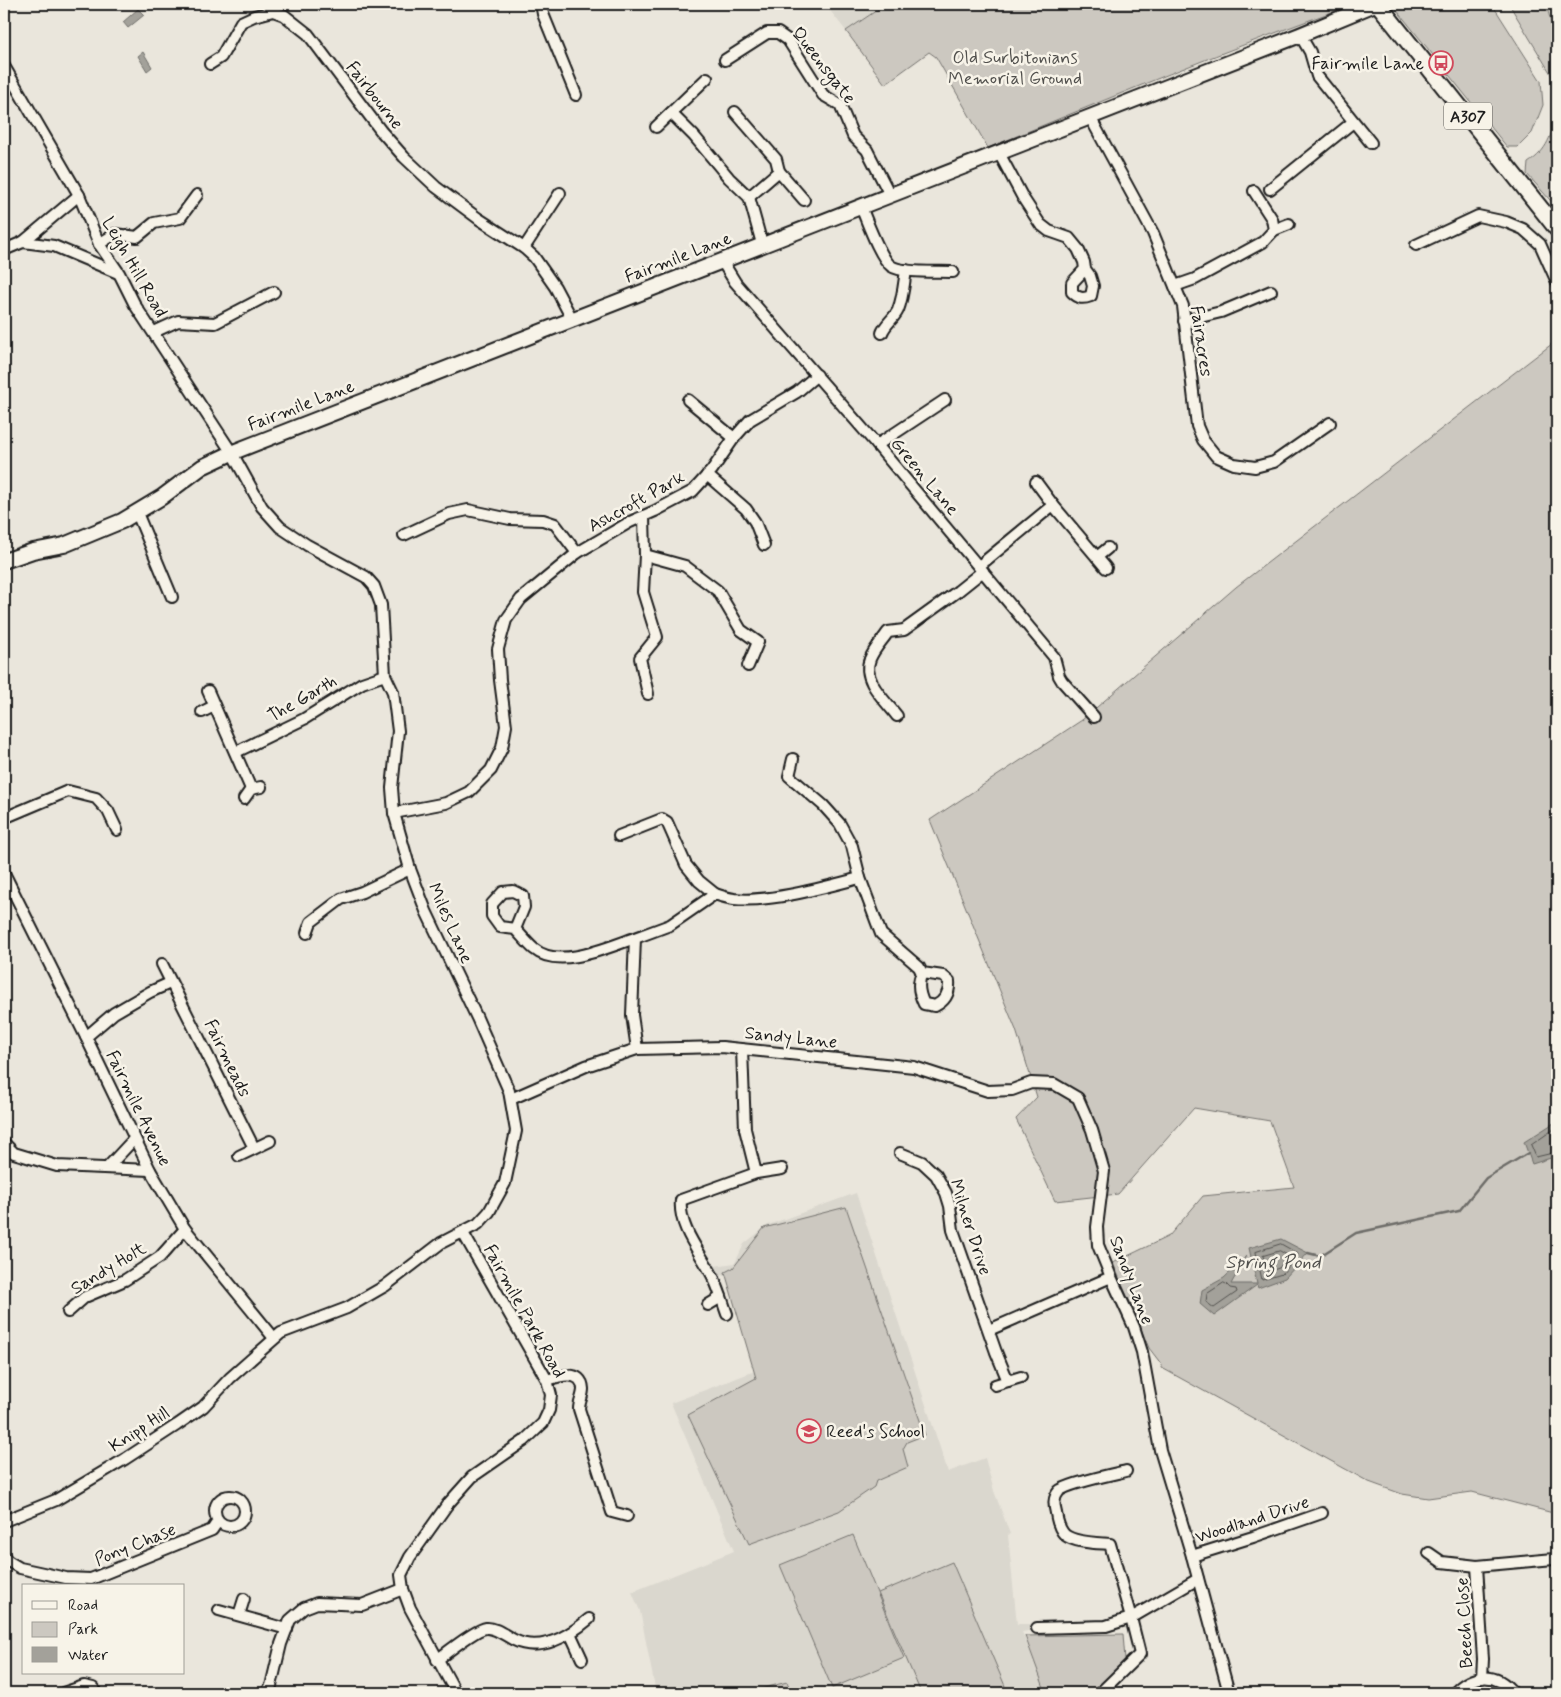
<svg xmlns="http://www.w3.org/2000/svg" width="1561" height="1697" font-family="Mynerve,sans-serif">
  <rect width="100%" height="100%" fill="#eae6dc"/>
  <filter id="ink" filterUnits="userSpaceOnUse"><feTurbulence type="fractalNoise" baseFrequency=".02" numOctaves="2"/><feDisplacementMap in="SourceGraphic" scale="10" xChannelSelector="R" yChannelSelector="G"/><feConvolveMatrix kernelMatrix="1 2 1 2 8 2 1 2 1" color-interpolation-filters="sRGB"/></filter>
  <g filter="url(#ink)">
    <!-- built -->
    <g fill="#dad7ce">
      <polygon points="825,4 886,4 846,31"/>
      <polygon points="856,1193 948,1472 985,1458 994,1491 1010,1534 1008,1535 1017,1624 1035,1624 1038,1629 1022,1632 1038,1668 1046,1693 656,1693 640,1611 632,1592 734,1551 671,1403 755,1371 725,1275 720,1276 714,1266 735,1263 744,1244 768,1225"/>
    </g>
    <!-- green -->
    <g fill="#ccc8c0" stroke="#74726e">
      <path d="M886 4H1354C1230 48 1109 98 988 148L936 57 929 52 885 84 846 31Z"/>
      <polygon points="1392,4 1492,4 1541,81 1543,105 1532,133 1518,147 1507,147"/>
      <polygon points="1509,4 1546,4 1551,22 1557,33 1557,109 1551,74"/>
      <path d="M1557 114V208L1527 174 1528 163C1548 150 1551 135 1557 114Z"/>
      <polygon points="1557,340 1557,1514 1472,1492 1428,1498 1402,1494 1369,1482 1162,1368 1162,1365 1149,1348 1113,1263 1169,1236 1203,1196 1294,1187 1270,1121 1194,1108 1118,1194 1055,1201 1016,1119 1037,1097 1016,1030 930,820 1082,720 1236,587"/>
      <polygon points="846,1207 925,1435 907,1442 903,1449 908,1467 876,1481 874,1487 839,1511 749,1544 688,1415 756,1378 725,1272 733,1268 764,1228"/>
      <polygon points="853,1535 904,1658 832,1688 780,1565"/>
      <polygon points="952,1562 1005,1686 988,1693 921,1693 878,1593"/>
      <polygon points="1123,1634 1125,1660 1092,1693 1046,1693 1025,1636"/>
      <polygon points="787,1682 792,1693 745,1693"/>
    </g>
    <!-- water -->
    <g fill="#a3a19a" stroke="#6d6c68">
      <polygon points="138,9 144,15 128,28 123,22"/>
      <polygon points="143,52 152,67 147,71 138,56"/>
      <polygon points="1557,1121 1557,1156 1532,1164 1524,1142"/>
      <polygon points="1281,1239 1308,1253 1285,1278 1258,1288 1257,1285 1214,1316 1200,1304 1202,1290 1224,1278 1247,1256 1231,1284 1257,1284 1249,1248"/>
    </g>
    <g fill="none" stroke-linecap="round" stroke-linejoin="round">
      <!-- shore -->
      <g stroke="#52514e" stroke-width="1">
        <polyline points="1557,1127 1531,1145 1536,1157 1557,1152"/>
        <polygon points="1281,1244 1297,1253 1298,1256 1282,1274 1262,1280 1256,1252"/>
        <polygon points="1280,1251 1287,1255 1288,1258 1279,1268 1267,1272 1263,1256"/>
        <polygon points="1224,1283 1226,1284 1230,1288 1236,1289 1237,1292 1214,1308 1206,1302 1207,1294"/>
      </g>
      <!-- stream -->
      <polyline stroke="#6d6c68" stroke-width="2.5" points="1308,1253 1320,1256 1356,1233 1459,1211 1486,1178 1528,1153"/>
      <!-- street casing -->
      <g stroke="#1c1c1c" stroke-width="14">
        <g id="street">
          <polyline points="541,4 543,14 576,95"/>
          <polyline points="1300,35 1310,52 1317,76 1371,143"/>
          <polyline points="725,60 767,33 778,33 788,40 823,95 840,105 853,136 867,150 890,195"/>
          <polyline points="210,64 221,57 241,22 254,16 273,11 284,15 308,34 381,131 404,157 436,187 479,219 524,248 534,257 555,287 572,319"/>
          <polyline points="4,66 79,195 99,244 119,273 135,305 232,453 262,507 280,527 307,545 366,577 374,586 381,605 385,675 393,692 398,731 392,788 394,813 410,869 426,911 477,1018 509,1091 516,1131 505,1183 489,1212 478,1224 441,1243 385,1286 347,1308 281,1333 230,1378 203,1407 177,1425 125,1459 56,1500 4,1521"/>
          <polyline points="735,112 776,159 779,171"/>
          <polyline points="671,113 694,136 729,178 749,197 762,244"/>
          <polyline points="1090,117 1153,233 1183,306 1197,426 1203,440 1216,456 1234,464 1255,467 1274,462 1330,423"/>
          <polyline points="656,127 707,78"/>
          <path d="M999 153 1023 198 1040 224 1049 231 1069 238 1078 249 1084 262 1085 269 1090 276 1093 286 1091 296C1083 299 1079 299 1072 292V283L1085 269"/>
          <polyline points="1270,189 1353,122"/>
          <polyline points="749,197 779,171 804,200"/>
          <path d="M861 207C867 221 880 258 891 266 903 274 938 271 953 272"/>
          <polyline points="1274,230 1289,224"/>
          <polyline points="23,242 79,195"/>
          <polyline points="99,244 115,234 137,237 154,223 180,218 197,195"/>
          <polyline points="1416,245 1478,216 1506,222 1523,229 1540,244 1557,282"/>
          <polyline points="524,248 560,193"/>
          <polyline points="4,250 23,242 54,246 118,273"/>
          <polyline points="722,261 735,282 877,445 1054,657 1059,676 1062,681 1094,717"/>
          <polyline points="1175,286 1195,279 1263,242 1274,230 1272,219 1254,191"/>
          <polyline points="1184,321 1221,312 1271,291"/>
          <polyline points="154,332 178,321 215,323 274,292"/>
          <path d="M882 333C885 324 894 319 898 310 903 298 904 283 906 270"/>
          <polyline points="688,400 734,438"/>
          <polyline points="877,445 945,400"/>
          <polyline points="707,475 746,509 755,522 764,545"/>
          <polyline points="1036,482 1053,505 1106,568"/>
          <polyline points="137,513 172,597"/>
          <polyline points="644,516 645,555 643,592 657,637 640,658 648,694"/>
          <polyline points="404,535 449,514 468,510 510,519 543,520 555,524 577,553"/>
          <polyline points="645,555 685,566 718,591 741,630 758,642 748,666"/>
          <polyline points="1097,557 1108,548"/>
          <polyline points="979,566 1053,505"/>
          <polyline points="208,691 251,789"/>
          <polyline points="202,712 214,706"/>
          <path d="M897 716C886 701 861 680 870 659 874 649 882 641 888 632L904 630 958 591 983 571"/>
          <polyline points="236,752 304,719 362,683 385,675"/>
          <path d="M793 759 789 776 823 805 840 824 852 846 860 878 881 934 919 967 922 973 943 976 949 981C950 993 945 1001 935 1006L924 1004C919 994 917 983 922 973"/>
          <polyline points="244,799 251,789 261,787"/>
          <polyline points="394,813 446,803 469,792 491,770 502,748 506,726 500,680 498,649 506,620 521,599 577,553 630,522 655,511 693,491 712,470 734,438 750,420 797,392 817,375"/>
          <polyline points="4,818 68,791 96,798 108,811 117,830"/>
          <polyline points="619,836 662,819 667,822 686,865 699,881 715,894"/>
          <polyline points="4,873 86,1037 150,1170 185,1229 274,1338"/>
          <path d="M515 929 524 907 523 896 513 891 503 892 492 904V916L500 927 515 929C521 935 527 943 534 949 559 970 608 947 635 938"/>
          <polyline points="307,933 311,922 341,899 362,892 410,869"/>
          <polyline points="162,964 254,1148"/>
          <polyline points="86,1037 114,1013 150,992 170,983"/>
          <path d="M637 1049 632 1015 635 938 670 925 715 894C721 896 727 898 734 899 769 903 825 887 860 878"/>
          <polyline points="742,1049 745,1129 756,1173"/>
          <polyline points="511,1099 586,1066 637,1049 722,1047 914,1067 988,1091 1012,1090 1031,1083 1054,1084 1078,1098 1092,1130 1104,1171 1097,1227 1098,1245 1111,1277 1134,1327 1142,1352 1160,1450 1192,1556 1229,1693"/>
          <polyline points="4,1143 14,1153 57,1166 150,1170"/>
          <polyline points="900,1153 922,1162 936,1175 946,1193 950,1206 953,1230 996,1352 1008,1381"/>
          <polyline points="239,1156 270,1141"/>
          <polyline points="107,1168 134,1139"/>
          <polyline points="708,1305 721,1297"/>
          <polyline points="68,1312 85,1297 125,1280 160,1257 185,1229"/>
          <path d="M727 1314C723 1303 720 1292 715 1281 704 1256 678 1230 681 1200L756 1173 782 1169"/>
          <polyline points="989,1330 1111,1277"/>
          <path d="M547 1380C559 1376 582 1369 583 1389 583 1396 579 1402 579 1409L612 1512 627 1516"/>
          <polyline points="995,1385 1021,1377"/>
          <circle cx="230" cy="1511" r="15"/>
          <polyline points="1429,1553 1442,1562 1477,1566 1554,1559 1557,1560"/>
          <polyline points="1192,1556 1253,1537 1322,1513"/>
          <polyline points="4,1557 8,1561 20,1568 66,1578 91,1579 212,1530 218,1521"/>
          <polyline points="1477,1566 1483,1659 1482,1678"/>
          <polyline points="219,1610 287,1629"/>
          <polyline points="239,1615 244,1599"/>
          <path d="M1037 1628 1106 1626 1131 1618 1110 1544C1098 1543 1075 1543 1065 1535 1060 1530 1057 1520 1056 1513 1054 1505 1053 1498 1059 1491 1066 1484 1113 1474 1126 1471"/>
          <polyline points="570,1633 582,1659"/>
          <path d="M437 1660C446 1653 476 1629 486 1628 495 1627 506 1636 514 1640 540 1653 569 1636 589 1619"/>
          <polyline points="63,1693 84,1686 93,1688 97,1693"/>
          <polyline points="266,1693 271,1686 281,1644 290,1620 304,1608 317,1603 362,1605 403,1589"/>
          <polyline points="456,1693 410,1608 403,1589 401,1575 410,1557 447,1505 472,1477 524,1441 543,1423 549,1410 551,1395 547,1380 463,1233"/>
          <polyline points="1100,1693 1140,1654 1131,1618 1198,1579"/>
          <path d="M1454 1693C1472 1674 1496 1671 1513 1693"/>
        </g>
      </g>
      <!-- secondary casing -->
      <g stroke="#1c1c1c" stroke-width="18">
        <polyline id="secondary" points="4,561 33,551 64,545 122,521 162,497 202,467 236,451 1300,35 1375,4"/>
      </g>
      <!-- primary casing -->
      <g stroke="#1c1c1c" stroke-width="19">
        <polyline id="primary" points="1378,4 1557,229"/>
      </g>
      <!-- street -->
      <use href="#street" stroke="#f7f3e8" stroke-width="10"/>
      <!-- secondary -->
      <use href="#secondary" stroke="#f7f3e8" stroke-width="14"/>
      <!-- primary -->
      <use href="#primary" stroke="#f7f3e8" stroke-width="15"/>
    </g>
  </g>
  <!-- icons -->
  <defs>
    <g id="bus-ring" transform="scale(1.25)"><circle r="9.5" fill="#f7f3e8" stroke="#d1495b" stroke-width="1.5"/><path d="M-5-6H5V4H4V6H2V4H-2V6H-4V4H-5ZM-3.5-4V0h7V-4ZM-3.5 1.2v1.5H-2V1.2ZM2 1.2v1.5H3.5V1.2Z" fill="#d1495b"/></g>
    <g id="school-ring" transform="scale(1.25)"><circle r="9.5" fill="#f7f3e8" stroke="#d1495b" stroke-width="1.5"/><path d="M0-5L7-2L0 1L-7-2ZM-4 1L0 2.5L4 1V4Q0 6-4 4Z" fill="#d1495b"/></g>
  </defs>
  <g fill-rule="evenodd">
    <use href="#bus-ring" x="1441" y="63"/>
    <use href="#school-ring" x="809" y="1431"/>
  </g>
  <g text-anchor="middle" stroke-width="5" stroke-linejoin="round" paint-order="stroke">
    <!-- shield labels -->
    <rect fill="#f7f3e8" stroke="#5e5c59" stroke-width="1" x="1444" y="102.5" width="48" height="27" rx="4"/>
    <g font-size="16" font-weight="bold" fill="#1c1c1c">
      <text x="1468" y="122">A307</text>
    </g>
    <!-- park labels -->
    <g font-size="18" fill="#51504d" stroke="#f7f3e8">
      <text x="1015" y="63">Old Surbitonians<tspan x="1015" dy="21">Memorial Ground</tspan></text>
    </g>
    <!-- poi labels -->
    <g font-size="18" fill="#1c1c1c" stroke="#f7f3e8" text-anchor="end">
      <text x="1424" y="69">Fairmile Lane</text>
      <text x="826" y="1437" text-anchor="start">Reed's School</text>
    </g>
    <!-- street labels -->
    <g font-size="18" fill="#1c1c1c" stroke="#f7f3e8">
      <text transform="translate(824 65) rotate(52)" y="6">Queensgate</text>
      <text transform="translate(375 95) rotate(52)" y="6">Fairbourne</text>
      <text transform="translate(678 257) rotate(-21)" y="6">Fairmile Lane</text>
      <text transform="translate(135 267) rotate(60)" y="6">Leigh Hill Road</text>
      <text transform="translate(1202 341) rotate(82)" y="6">Fairacres</text>
      <text transform="translate(301 405) rotate(-21)" y="6">Fairmile Lane</text>
      <text transform="translate(925 476) rotate(50)" y="6">Green Lane</text>
      <text transform="translate(636 501) rotate(-29)" y="6">Ashcroft Park</text>
      <text transform="translate(302 698) rotate(-30)" y="6">The Garth</text>
      <text transform="translate(451 923) rotate(66)" y="6">Miles Lane</text>
      <text transform="translate(791 1037) rotate(6)" y="6">Sandy Lane</text>
      <text transform="translate(228 1058) rotate(64)" y="6">Fairmeads</text>
      <text transform="translate(139 1108) rotate(64)" y="6">Fairmile Avenue</text>
      <text transform="translate(971 1227) rotate(72)" y="6">Milner Drive</text>
      <text transform="translate(108 1268) rotate(-31)" y="6">Sandy Holt</text>
      <text transform="translate(1132 1280) rotate(69)" y="6">Sandy Lane</text>
      <text transform="translate(525 1311) rotate(61)" y="6">Fairmile Park Road</text>
      <text transform="translate(139 1429) rotate(-33)" y="6">Knipp Hill</text>
      <text transform="translate(1252 1519) rotate(-18)" y="6">Woodland Drive</text>
      <text transform="translate(135 1544) rotate(-22)" y="6">Pony Chase</text>
      <text transform="translate(1464 1623) rotate(-93)" y="6">Beech Close</text>
    </g>
    <!-- water labels -->
    <g font-size="19" font-style="italic" fill="#52514e" stroke="#f7f3e8">
      <text x="1273" y="1268">Spring Pond</text>
    </g>
  </g>
  <!-- margin -->
  <rect width="1561" height="1697" fill="none" stroke="#f7f3e8" stroke-width="20"/>
  <rect x="10" y="10" width="1541" height="1677" fill="none" stroke="#1c1c1c" stroke-width="2" filter="url(#ink)"/>
  <!-- legend -->
  <rect x="22" y="1584" width="162" height="90" fill="#f7f3e8" stroke="#9f9d96"/>
  <rect x="32" y="1601" width="25" height="8" fill="#f7f3e8" stroke="#9f9d96"/>
  <text x="68" y="1610" font-size="15" fill="#1c1c1c">Road</text>
  <rect x="32" y="1622" width="25" height="15" fill="#ccc8c0" stroke="#9f9d96"/>
  <text x="68" y="1634" font-size="15" fill="#1c1c1c">Park</text>
  <rect x="32" y="1647" width="25" height="15" fill="#a3a19a" stroke="#9f9d96"/>
  <text x="68" y="1660" font-size="15" fill="#1c1c1c">Water</text>
</svg>
